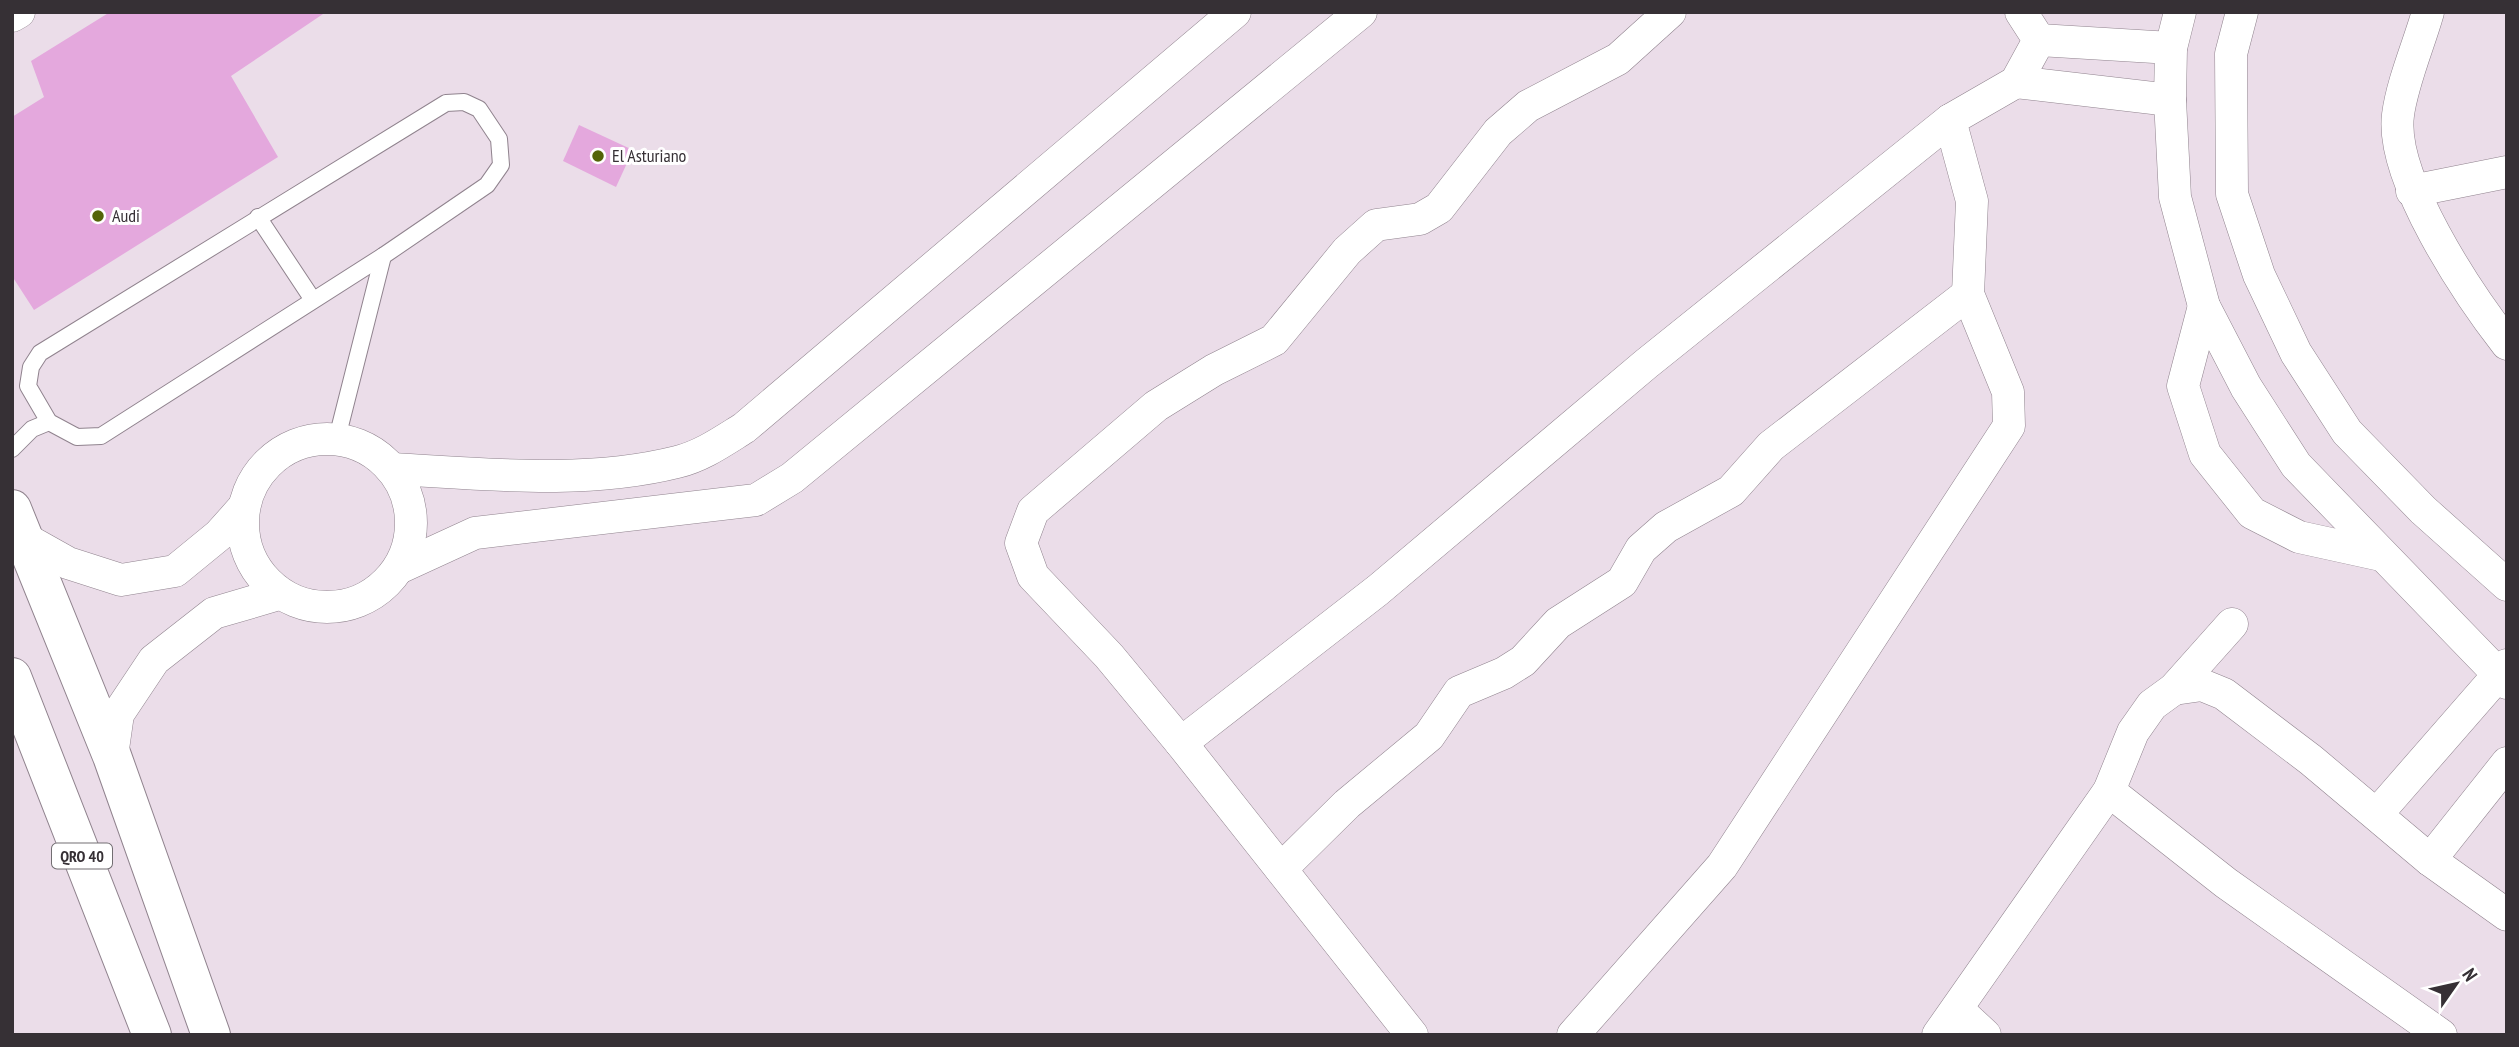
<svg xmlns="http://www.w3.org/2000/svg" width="2519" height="1047" font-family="'PT Sans Narrow',sans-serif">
  <rect width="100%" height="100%" fill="#ebdde9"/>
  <!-- building -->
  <g fill="#e4a8dd">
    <polygon points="110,12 326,12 231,76 278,157 34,310 12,276 12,117 44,97 31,61"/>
    <polygon points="579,125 633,150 616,187 563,161"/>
  </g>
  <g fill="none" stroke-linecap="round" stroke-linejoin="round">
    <!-- lane casing -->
    <g stroke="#90838e" stroke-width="18">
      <g id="lane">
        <polygon points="464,102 479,109 499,139 501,165 487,185 383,256 101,436 77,437 49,422 28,386 31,367 40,353 446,103"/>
        <polyline points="258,217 313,300"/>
        <polyline points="337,438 383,256"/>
        <polyline points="12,449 32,429 49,422"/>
      </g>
    </g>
    <!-- street casing -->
    <g stroke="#90838e" stroke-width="33">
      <g id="street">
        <polyline points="2180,12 2171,48 2170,100 2175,197 2204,306 2246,387 2296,465 2507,683"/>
        <polyline points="2242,12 2231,54 2232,194 2259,275 2296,353 2347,432 2423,510 2507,585"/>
        <path d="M2428 12C2419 44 2402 83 2398 115 2390 178 2468 294 2507 344"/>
        <polyline points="12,16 19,12"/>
        <polyline points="2039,40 2171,48"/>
        <polyline points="2016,82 2170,100"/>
        <polyline points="2412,191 2507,172"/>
        <polyline points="2204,306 2183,386 2205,454 2252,513 2299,537 2381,555"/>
        <circle cx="327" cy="523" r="84"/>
        <path d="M393 469C486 474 585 485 677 462 702 456 723 441 744 428L1235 12"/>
        <polyline points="27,540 68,563 121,580 175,571 219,535 243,508"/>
        <polyline points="401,567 475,533 756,500 792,478 1361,12"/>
        <polyline points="2174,689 2202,685 2224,694 2311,760 2430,860 2507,915"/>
        <polyline points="1181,743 1378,590 1646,364 1950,120"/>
        <polyline points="112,756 118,714 154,660 214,613 279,594"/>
        <polyline points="2109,791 2226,883 2441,1035"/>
        <polyline points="2377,814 2507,665"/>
        <polyline points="2430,860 2507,763"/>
        <polyline points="1281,869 1347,804 1429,736 1459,692 1504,673 1523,661 1558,623 1622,582 1641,549 1666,527 1731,491 1771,446 1968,294"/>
        <polyline points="1957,1009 1985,1035"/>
        <polyline points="1412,1035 1181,743 1109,656 1033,576 1021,543 1033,511 1156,406 1214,370 1274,340 1347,251 1376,225 1420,219 1439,208 1498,132 1528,106 1618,59 1670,12"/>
        <polyline points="1573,1035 1722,866 2009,426 2008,392 1968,294 1972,201 1950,120 2016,82 2039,40 2021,12"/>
        <polyline points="1938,1035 2109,791 2133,732 2152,705 2174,689 2232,624"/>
      </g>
    </g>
    <!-- highway casing -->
    <g stroke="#90838e" stroke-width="40">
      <g id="highway">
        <polyline points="12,509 112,756 211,1035"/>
        <polyline points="12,677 152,1035"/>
      </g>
    </g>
    <!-- lane -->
    <use href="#lane" stroke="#fff" stroke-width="16"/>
    <!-- street -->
    <use href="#street" stroke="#fff" stroke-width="32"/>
    <!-- highway -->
    <use href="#highway" stroke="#fff" stroke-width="38"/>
  </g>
  <!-- markers -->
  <g fill="#536308" stroke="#fff" stroke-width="2.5">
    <circle cx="598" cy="156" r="7"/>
    <circle cx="98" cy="216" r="7"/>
  </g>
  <g text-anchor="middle" stroke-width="6" stroke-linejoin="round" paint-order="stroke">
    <!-- shield labels -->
    <rect fill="#fff" stroke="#726e72" stroke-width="2" x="52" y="843.5" width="60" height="25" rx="5"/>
    <g font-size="16" font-weight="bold" fill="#363035">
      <text x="82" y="862">QRO 40</text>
    </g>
    <!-- poi labels -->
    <g font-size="18" fill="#363035" stroke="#fff" text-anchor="start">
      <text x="612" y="162">El Asturiano</text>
      <text x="112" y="222">Audi</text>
    </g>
  </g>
  <!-- border -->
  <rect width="2519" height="1047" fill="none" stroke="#363035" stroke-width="28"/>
  <!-- north arrow -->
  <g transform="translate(2456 984) rotate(56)" stroke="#ffffff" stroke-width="5" paint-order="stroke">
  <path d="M0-5L12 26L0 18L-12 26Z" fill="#363035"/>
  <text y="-10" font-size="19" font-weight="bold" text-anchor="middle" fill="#363035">N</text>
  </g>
</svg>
